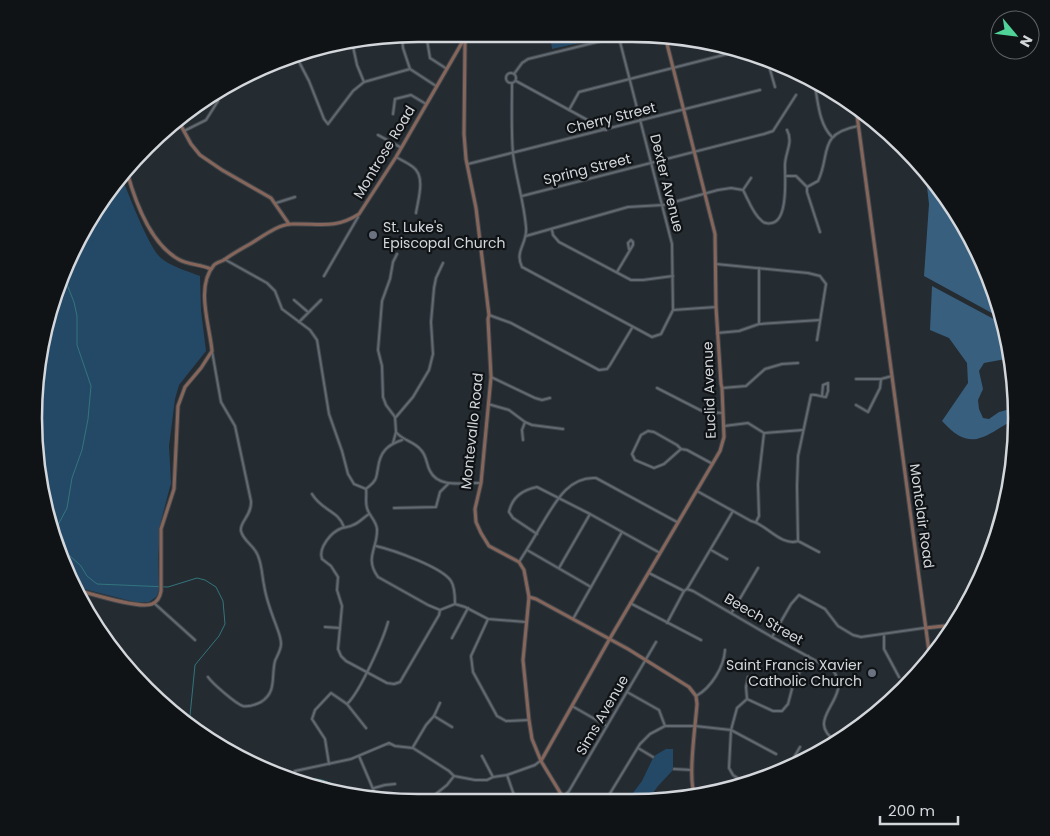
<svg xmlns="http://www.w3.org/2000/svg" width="1050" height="836" font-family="Poppins,sans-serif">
  <rect width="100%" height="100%" fill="#242b31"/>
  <!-- green -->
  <g fill="#244967">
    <polygon points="550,34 592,34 593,40 552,49"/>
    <path d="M122 178C128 193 150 250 161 258 172 267 187 271 200 276L201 311 206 351 179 385 175 399 169 446 171 483 161 521 158 556 159 591 156 597 149 602H135L76 587 47 517 40 468 44 437 34 418 47 318 85 226Z"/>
    <polygon points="666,749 673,749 673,770 658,786 647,801 627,801 642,781 654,756"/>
  </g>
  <!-- forest -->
  <g fill="#395f7f">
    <polygon points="926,178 965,226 996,295 1001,318 924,276 929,204"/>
    <path d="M932 286 1003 324 1011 358 984 363 979 371 983 389 978 400 979 409 983 418 989 419 999 412 1014 408 1015 419C983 437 971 453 942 421L968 383 967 363 949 338 930 330Z"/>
  </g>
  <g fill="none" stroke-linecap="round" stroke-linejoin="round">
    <!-- stream -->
    <g stroke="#33757c" stroke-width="1">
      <polyline points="64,277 74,302 77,316 77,345 91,386 88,419 82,450 72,478 67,508 58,525 59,542 68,554 81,566 87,576 97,584 168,587 197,578 205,580 216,587 223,601 225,624 219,636 195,665 189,726"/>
      <path d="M296 780C321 778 325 777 344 795"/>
    </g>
    <!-- street casing -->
    <g stroke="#40464b" stroke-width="4">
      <g id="street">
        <polyline points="426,34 430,58 447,69"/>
        <polyline points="618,34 672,244 673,310"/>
        <polyline points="402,36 403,48 410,69"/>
        <polyline points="352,42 357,65 364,82"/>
        <polyline points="296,56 309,81 324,119 328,124 353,91 364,82 410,69"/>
        <polyline points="767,59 775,87"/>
        <polyline points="410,69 436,86"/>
        <circle cx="511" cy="78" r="5"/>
        <polyline points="514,74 522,63 528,59 630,34"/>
        <polyline points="516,81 606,130"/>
        <path d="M814 81C818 99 818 123 832 137"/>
        <path d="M512 83C512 107 511 130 513 154 516 178 524 202 526 227 528 243 514 251 522 267L652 337 661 334 673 310 716 307"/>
        <polyline points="569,110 579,92 739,51"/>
        <polyline points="393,114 395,99 411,95 426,104"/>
        <polyline points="184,131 206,120 218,101"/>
        <polyline points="378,135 400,147"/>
        <path d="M396 157C401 160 408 163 413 167 426 176 418 200 416 213"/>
        <polyline points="468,164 760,90"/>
        <polyline points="786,176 796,176 807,187 807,192 820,232"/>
        <path d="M807 187 818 181C831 154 817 134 858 126"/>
        <polyline points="743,190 751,178"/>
        <polyline points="522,196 764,134 773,131 796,95"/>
        <polyline points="276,203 295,197"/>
        <polyline points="552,230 553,235 559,242 631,280 643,280 673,276"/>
        <path d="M526 236 628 207 663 205 718 190 731 188 743 190C748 199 753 214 761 220 763 223 768 224 772 223 788 220 785 179 785 167 784 154 794 143 787 130"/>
        <path d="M224 259 267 283 275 291 282 309 310 330 317 340 329 414 342 451 348 474 354 484 366 489C369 486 373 484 375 480 377 477 377 472 378 468 380 452 387 445 402 440"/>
        <polyline points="716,264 808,273 820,276 826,284 817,340"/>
        <polyline points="759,268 759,323"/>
        <polyline points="617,272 633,245 633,242 631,240 628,243 629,249"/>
        <polyline points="324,276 358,217"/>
        <polyline points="294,300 308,312"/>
        <polyline points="489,315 511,323 599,370 607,369 610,365 632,328"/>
        <polyline points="299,322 321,300"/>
        <polyline points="717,333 739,331 759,324 820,320"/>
        <polyline points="491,377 535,398 542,400 550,398"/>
        <polyline points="856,379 881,379"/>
        <polyline points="657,388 700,410 706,412 723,413"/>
        <polyline points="722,388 746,386 765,369 782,364 798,363"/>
        <polyline points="488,404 509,410 525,422 532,425 563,429"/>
        <polyline points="856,405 868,412 880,388 881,379 892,376"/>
        <polyline points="396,417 413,397 429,370 433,354 431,322 434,288 436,278 443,263"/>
        <polyline points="724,426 748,423 764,433 803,430"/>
        <path d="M396 432C403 441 414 441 421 450 427 456 426 464 430 471 439 489 464 482 480 483"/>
        <polyline points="523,440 522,430 525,422"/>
        <polyline points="393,443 396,432 395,417 386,405 383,397 382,366 378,350 382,301 390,279 393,262 397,254"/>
        <polyline points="681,449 664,464 654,468 635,460 632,454 641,435 648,431 654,432 677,445 681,449 687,450 711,463"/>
        <path d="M366 489C367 495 365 502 367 508 369 516 376 520 377 529 378 548 364 558 378 577L428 605 440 610 455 604 465 607 488 619 526 622"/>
        <path d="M697 491 751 521C765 523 781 547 798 541L819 552"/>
        <path d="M312 494C322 511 338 510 344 527"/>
        <polyline points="394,508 436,507 440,492 449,483"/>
        <path d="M369 514C364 517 359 523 353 525 350 527 345 527 342 528 331 532 318 548 322 559L331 566 338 577 337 590 342 606 338 649 341 656 346 661 387 683 394 684 400 682 439 615 440 610"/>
        <polyline points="756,522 759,516 758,484 764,433"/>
        <path d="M537 534 513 518 509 512C512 497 522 490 537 487L590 514 660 553"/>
        <path d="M798 541 797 486 798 456 811 395C816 394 821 397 826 397L828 391V383L823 385 822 396"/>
        <path d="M376 546C393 550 442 567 451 581 455 587 455 597 455 604"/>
        <polyline points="527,550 591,587"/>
        <polyline points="711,550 727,559"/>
        <path d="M519 562C526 551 533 540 539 529 553 507 566 476 596 478L677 522"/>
        <polyline points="559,568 590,514"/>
        <polyline points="649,573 684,591"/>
        <path d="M687 589 693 591 772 637 833 670C837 676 840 682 838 689 834 709 809 724 837 742"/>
        <polyline points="154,603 195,640"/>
        <polyline points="630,603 701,640"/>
        <polyline points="732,612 758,568"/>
        <polyline points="488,619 471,656 473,672 497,716 506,721 529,720"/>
        <polyline points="573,619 622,532"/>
        <polyline points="667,623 684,591 687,589 733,511"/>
        <polyline points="325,627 340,628"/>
        <polyline points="884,636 884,649 899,677"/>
        <polyline points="772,637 791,604 799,595 825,609 838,626 853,635 861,637 924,628"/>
        <polyline points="452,638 468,608"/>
        <path d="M208 677C212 683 236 704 243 706 249 707 255 705 261 702 277 692 271 677 275 661 277 656 281 650 281 644 281 637 278 631 276 625 271 612 266 599 264 585 262 576 262 565 258 556 255 546 243 541 241 531 239 522 252 516 251 501L235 426 221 402 212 351"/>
        <polyline points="627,692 659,710 665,726"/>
        <path d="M696 696C711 688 724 667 725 650"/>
        <polyline points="747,699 746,687 748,677"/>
        <path d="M347 704C360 692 383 640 388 622"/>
        <polyline points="572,706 607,726"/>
        <polyline points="434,716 452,727"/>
        <polyline points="413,747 426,725 434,716 440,703"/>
        <polyline points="638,748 653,757"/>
        <polyline points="359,756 376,796"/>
        <polyline points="482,756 493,777"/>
        <polyline points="329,764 325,739 312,719 315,710 331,693 347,704 366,728"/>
        <polyline points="789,766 800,747"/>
        <polyline points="674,769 692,770"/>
        <polyline points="295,771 351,759 389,743 395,746 413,748 449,771 454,776 475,780 487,780 493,777 507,775 535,765 540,761"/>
        <polyline points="507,775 515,798"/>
        <polyline points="746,784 733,775 729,768 731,730 737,708 747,699 773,711 782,711 788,704 793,685 808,656"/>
        <polyline points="374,788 385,785 395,784"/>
        <polyline points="564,796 569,791 656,642"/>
        <polyline points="432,797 447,785 454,776"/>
        <polyline points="673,798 683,792 692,790"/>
        <polyline points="608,800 609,795 640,744 650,734 665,726 695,726 731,730 776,754"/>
      </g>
    </g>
    <!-- secondary casing -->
    <g stroke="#40464b" stroke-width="5">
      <g id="secondary">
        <polyline points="465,42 464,134 466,159 476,208 489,315 488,319 491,377 481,483 475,509 476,522 481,533 489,546 519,562 524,570 529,597 523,660 529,720 532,739 541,761 564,799"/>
        <polyline points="856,108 930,659"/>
        <polyline points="179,122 191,144 200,155 222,170 271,198 289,224"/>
        <path d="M127 172C135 201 150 243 178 259 188 265 200 264 211 269"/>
        <path d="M77 590C92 594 139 609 152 604 157 602 160 597 161 591V529L174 489 178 406 185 387 201 368 212 351C210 326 195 287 214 265 217 262 220 262 224 260 232 254 241 249 250 244 262 237 278 224 292 224 318 223 334 230 359 214L396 157 467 34"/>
        <path d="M529 597 536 599 628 649 689 687 696 696 697 704C696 721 687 783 695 794"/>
        <polyline points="925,628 954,625"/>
        <polyline points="541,761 609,640 720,451 724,437 722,388 721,384 716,307 715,234 665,36"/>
      </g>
    </g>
    <!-- street -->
    <use href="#street" stroke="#626a71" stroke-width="2"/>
    <!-- secondary -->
    <use href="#secondary" stroke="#86665b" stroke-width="3"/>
  </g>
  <!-- markers -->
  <g fill="#6b7280" stroke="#101316" stroke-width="2">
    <circle cx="373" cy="235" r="5"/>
    <circle cx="872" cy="673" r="5"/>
  </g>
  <g text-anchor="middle" stroke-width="4.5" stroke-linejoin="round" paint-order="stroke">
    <!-- street labels -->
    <g font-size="14" fill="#d3d7db" stroke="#101316">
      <text transform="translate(611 118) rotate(-14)" y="5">Cherry Street</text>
      <text transform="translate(384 152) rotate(-59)" y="5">Montrose Road</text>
      <text transform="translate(587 169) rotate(-14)" y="5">Spring Street</text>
      <text transform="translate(667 183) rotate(76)" y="5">Dexter Avenue</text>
      <text transform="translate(709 390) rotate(-92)" y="5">Euclid Avenue</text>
      <text transform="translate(472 431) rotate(-84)" y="5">Montevallo Road</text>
      <text transform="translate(922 516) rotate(82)" y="5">Montclair Road</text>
      <text transform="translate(764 619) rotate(30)" y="5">Beech Street</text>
      <text transform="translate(602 715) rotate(-60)" y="5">Sims Avenue</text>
    </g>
    <!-- poi labels -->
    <g font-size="14" fill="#d3d7db" stroke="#101316" text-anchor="start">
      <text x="383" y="232">St. Luke's<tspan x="383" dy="16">Episcopal Church</tspan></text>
      <text x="862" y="670" text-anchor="end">Saint Francis Xavier<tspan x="862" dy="16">Catholic Church</tspan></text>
    </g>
  </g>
  <!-- crop -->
  <path d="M0 0H1050V836H0ZM418 42H632A376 376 0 0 1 1008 418V418A376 376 0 0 1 632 794H418A376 376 0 0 1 42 418V418A376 376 0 0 1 418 42Z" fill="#101316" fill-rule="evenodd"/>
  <path fill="none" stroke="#d3d7db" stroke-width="2.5" d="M418 42H632A376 376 0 0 1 1008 418V418A376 376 0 0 1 632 794H418A376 376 0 0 1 42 418V418A376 376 0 0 1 418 42Z"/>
  <!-- north arrow -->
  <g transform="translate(1015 35) rotate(119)"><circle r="24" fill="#101316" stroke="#5e6165"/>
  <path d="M0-4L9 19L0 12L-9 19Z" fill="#50d398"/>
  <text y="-8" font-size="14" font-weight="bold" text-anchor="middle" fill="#d3d7db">N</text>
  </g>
  <!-- scale -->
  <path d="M880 816v8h78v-8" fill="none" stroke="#d3d7db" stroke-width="2.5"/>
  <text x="888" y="816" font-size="15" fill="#d3d7db" stroke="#101316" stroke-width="4" paint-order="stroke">200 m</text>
</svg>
